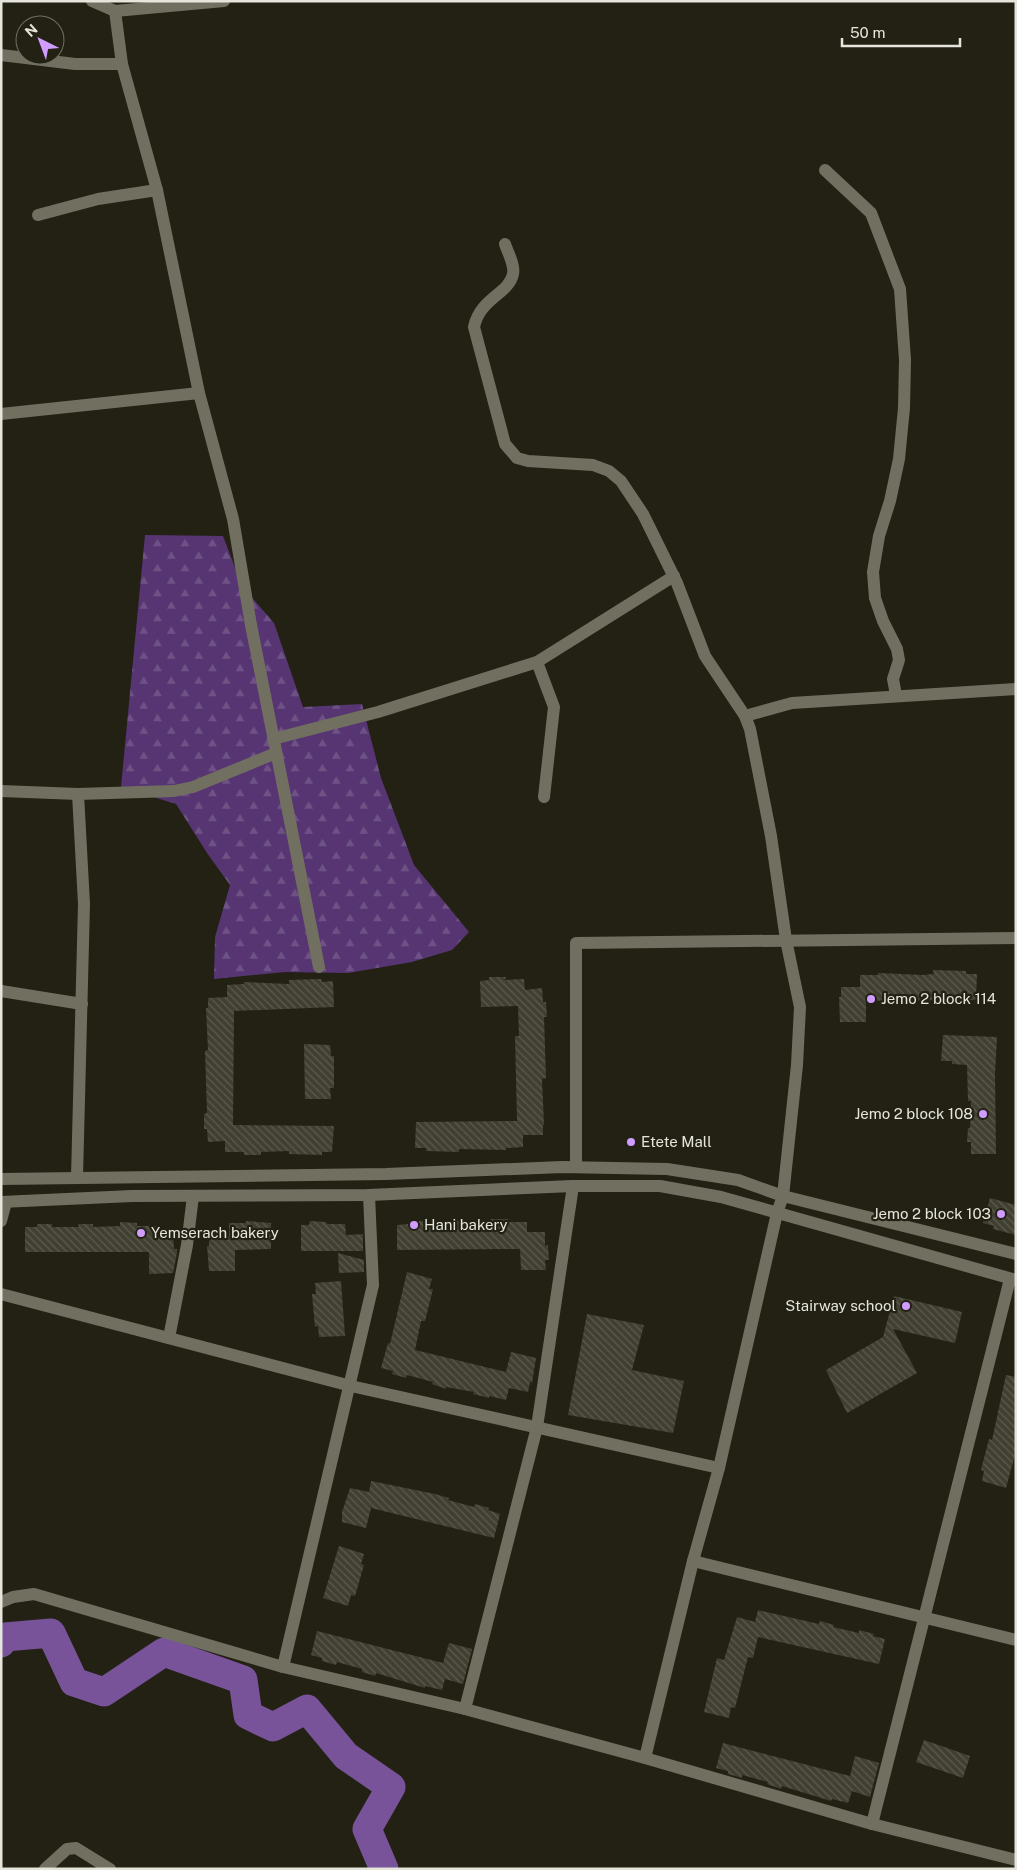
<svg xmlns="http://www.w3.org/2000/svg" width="1017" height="1870" font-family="'Public Sans',sans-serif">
  <defs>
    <pattern id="forest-firs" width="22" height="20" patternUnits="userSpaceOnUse" patternTransform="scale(1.25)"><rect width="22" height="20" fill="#563572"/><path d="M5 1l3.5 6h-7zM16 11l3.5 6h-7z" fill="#6e5286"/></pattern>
    <pattern id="building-back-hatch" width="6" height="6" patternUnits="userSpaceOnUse" patternTransform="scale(1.25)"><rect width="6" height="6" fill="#403f31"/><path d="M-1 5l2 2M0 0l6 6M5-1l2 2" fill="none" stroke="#5b5b4e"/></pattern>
  </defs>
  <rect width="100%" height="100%" fill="#222114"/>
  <!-- forest -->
  <polygon fill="url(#forest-firs)" points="145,535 223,536 242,586 274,623 303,707 362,704 381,778 414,865 469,932 452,950 412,962 348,973 285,972 214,979 215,937 230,885 207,853 176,804 121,787"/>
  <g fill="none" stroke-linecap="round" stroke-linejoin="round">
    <!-- river -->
    <polyline stroke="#79539a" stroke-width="29" points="1,1643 5,1637 51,1633 74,1682 104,1692 164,1652 243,1680 248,1715 273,1727 307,1709 346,1756 391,1787 367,1829 384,1869"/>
  </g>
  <!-- building -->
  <g fill="url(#building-back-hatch)">
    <polygon points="933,970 966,971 966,974 977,974 976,1000 866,1001 866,1022 840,1022 839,997 841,997 841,987 860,987 860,975 878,975 878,973 923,975 934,974"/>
    <polygon points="489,977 506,977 505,980 524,979 525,990 542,988 543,1002 546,1002 547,1017 544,1017 546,1078 542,1079 544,1125 543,1125 543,1135 523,1135 523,1147 506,1148 506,1150 459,1149 459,1152 426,1151 426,1148 415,1148 416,1122 517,1121 515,1036 519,1036 518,1006 481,1007 480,981 489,980"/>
    <polygon points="321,979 322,982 333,981 334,1007 234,1011 233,1125 334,1126 332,1152 322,1152 322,1155 289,1154 289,1151 261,1152 261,1155 244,1155 244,1152 225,1152 225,1141 208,1142 207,1129 204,1129 204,1114 207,1113 205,1051 208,1050 206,1008 208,1008 208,998 227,997 227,985 244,984 244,982 289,984 289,980"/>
    <polygon points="943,1035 997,1037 995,1074 996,1154 971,1154 971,1142 967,1142 968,1128 970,1128 971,1101 968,1101 967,1065 952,1064 952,1061 941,1061"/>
    <polygon points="304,1044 330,1045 331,1056 334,1056 334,1088 330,1088 331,1099 305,1099"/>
    <polygon points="990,1198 1016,1205 1016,1235 993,1229 994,1226 983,1223"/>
    <polygon points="491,1219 508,1219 508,1222 527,1222 527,1232 545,1232 545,1246 548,1245 549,1260 545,1260 546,1270 521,1270 520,1249 397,1250 397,1225 409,1224 409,1221 423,1221 423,1224 450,1224 450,1221 464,1220 464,1223 491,1223"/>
    <polygon points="246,1221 271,1223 271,1249 235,1250 235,1271 209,1271 207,1246 209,1246 209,1236 229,1236 229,1223 246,1223"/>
    <polygon points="310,1221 326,1222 327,1224 345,1224 346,1235 363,1234 363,1251 301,1251 301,1225 309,1225"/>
    <polygon points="120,1222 137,1223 137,1226 156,1226 156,1236 173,1235 174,1249 177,1249 177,1253 173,1273 149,1274 149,1252 25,1252 25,1227 37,1227 37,1224 52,1224 52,1227 79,1227 78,1224 93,1224 93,1227 120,1226"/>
    <polygon points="338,1253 364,1260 364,1272 339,1273"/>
    <polygon points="407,1272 432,1279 429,1289 433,1289 425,1321 421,1321 415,1350 506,1372 511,1352 536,1358 532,1383 530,1382 528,1392 509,1388 506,1400 489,1396 489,1398 473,1394 474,1392 446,1387 446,1389 432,1384 433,1382 407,1375 406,1378 392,1374 393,1371 381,1368 388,1343 390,1344"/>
    <polygon points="341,1281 345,1336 319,1337 318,1326 315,1327 312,1294 316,1294 315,1283"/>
    <polygon points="894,1296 962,1312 955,1343 893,1329 917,1373 847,1413 826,1370 883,1337"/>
    <polygon points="587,1314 644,1325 632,1370 684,1381 673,1433 568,1415"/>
    <polygon points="1006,1375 1016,1377 1016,1451 1006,1488 982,1481 984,1471 981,1470 989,1439 992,1440"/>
    <polygon points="371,1481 435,1494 449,1498 448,1500 474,1507 475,1504 489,1508 488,1510 500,1514 494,1538 371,1508 366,1528 342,1522 342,1512 350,1488 369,1492"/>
    <polygon points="339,1546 364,1554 361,1564 364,1565 355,1596 351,1595 348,1606 323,1598"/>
    <polygon points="758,1610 819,1624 820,1621 834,1625 833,1627 859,1633 859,1630 874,1634 873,1636 885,1639 879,1664 758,1637 753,1658 748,1657 735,1708 731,1707 729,1718 704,1712 717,1658 724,1660 737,1617 755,1622"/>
    <polygon points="317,1631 443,1663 449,1643 472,1649 463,1684 445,1679 442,1690 425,1686 425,1688 376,1673 375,1676 362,1672 362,1669 337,1662 336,1665 322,1661 322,1658 311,1655"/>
    <polygon points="924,1740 970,1756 963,1778 916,1762"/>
    <polygon points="723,1743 850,1776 855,1756 879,1763 870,1797 852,1791 848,1803 832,1799 831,1801 782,1786 781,1789 767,1784 768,1782 742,1775 742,1778 728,1774 728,1771 716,1768"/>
  </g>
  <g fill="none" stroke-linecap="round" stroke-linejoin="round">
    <!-- minor -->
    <g stroke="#717060" stroke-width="12">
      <polyline points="92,1 115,11 122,64 157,190 199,393 233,519 251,625 319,967"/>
      <polyline points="115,11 224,1"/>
      <polyline points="1,55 75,64 122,64"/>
      <polyline points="825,170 871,213 900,289 905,360 904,408 899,459 890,501 879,536 873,572 875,598 883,621 897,649 899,660 893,679 896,695"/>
      <polyline points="38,215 98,199 157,190"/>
      <path d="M505 244C508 253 515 265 513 274 509 294 480 298 474 327L505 444 517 458 528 461 593 465 609 471 621 481 643 514 677 583 705 656 745 716 750 729 771 836 786 940 800 1007 797 1065 783 1196 777 1213 719 1468 693 1561 645 1758"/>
      <polyline points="1,414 199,393"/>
      <polyline points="537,662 554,707 544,797"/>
      <polyline points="745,716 792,703 1016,689"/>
      <polyline points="273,739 378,712 537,662 674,576"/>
      <polyline points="1,791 78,794 174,791 193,787 276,753"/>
      <polyline points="1,991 82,1004"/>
      <polyline points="576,1167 576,943 1016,938"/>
      <polyline points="77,1177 84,904 78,794"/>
      <polyline points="1,1179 386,1174 562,1167 667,1169 738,1180 783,1196 1016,1254"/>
      <polyline points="1,1202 132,1196 369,1195 573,1186 660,1186 721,1197 1016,1280"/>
      <polyline points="1,1221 6,1202"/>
      <polyline points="1,1294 351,1386 719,1468"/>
      <polyline points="169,1338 187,1245 193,1196"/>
      <polyline points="693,1561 1016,1640"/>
      <polyline points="1,1602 13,1597 34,1594 283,1667 465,1709 645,1758 872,1824 1016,1860"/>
      <polyline points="283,1667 373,1285 369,1195"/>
      <polyline points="465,1709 537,1427 573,1186"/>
      <polyline points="872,1824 1010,1279"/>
      <polyline points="45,1869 67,1849 76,1848 110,1869"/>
    </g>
  </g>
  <!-- markers -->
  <g fill="#d09dff" stroke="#222114" stroke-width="2">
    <circle cx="871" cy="999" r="5"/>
    <circle cx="983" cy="1114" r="5"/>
    <circle cx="631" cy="1142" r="5"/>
    <circle cx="1001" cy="1214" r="5"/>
    <circle cx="414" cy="1225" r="5"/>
    <circle cx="141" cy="1233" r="5"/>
    <circle cx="906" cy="1306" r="5"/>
  </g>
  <g text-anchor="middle" stroke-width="4.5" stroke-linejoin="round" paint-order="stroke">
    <!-- poi labels -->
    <g font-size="15" fill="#e5e5dc" stroke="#222114" text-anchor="start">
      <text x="881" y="1004">Jemo 2 block 114</text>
      <text x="973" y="1119" text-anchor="end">Jemo 2 block 108</text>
      <text x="641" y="1147">Etete Mall</text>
      <text x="991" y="1219" text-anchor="end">Jemo 2 block 103</text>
      <text x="424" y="1230">Hani bakery</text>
      <text x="151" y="1238">Yemserach bakery</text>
      <text x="896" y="1311" text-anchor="end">Stairway school</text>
    </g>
  </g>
  <!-- border -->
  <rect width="1017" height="1870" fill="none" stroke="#e5e5dc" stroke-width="5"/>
  <!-- north arrow -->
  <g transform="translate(40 40) rotate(318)"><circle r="24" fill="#222114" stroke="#706f64"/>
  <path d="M0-4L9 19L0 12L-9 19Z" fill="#d09dff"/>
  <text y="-8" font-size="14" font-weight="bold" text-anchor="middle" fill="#e5e5dc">N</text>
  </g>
  <!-- scale -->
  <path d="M842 38v8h118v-8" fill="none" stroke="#e5e5dc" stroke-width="2.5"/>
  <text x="850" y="38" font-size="15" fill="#e5e5dc" stroke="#222114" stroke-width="4" paint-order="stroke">50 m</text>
</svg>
